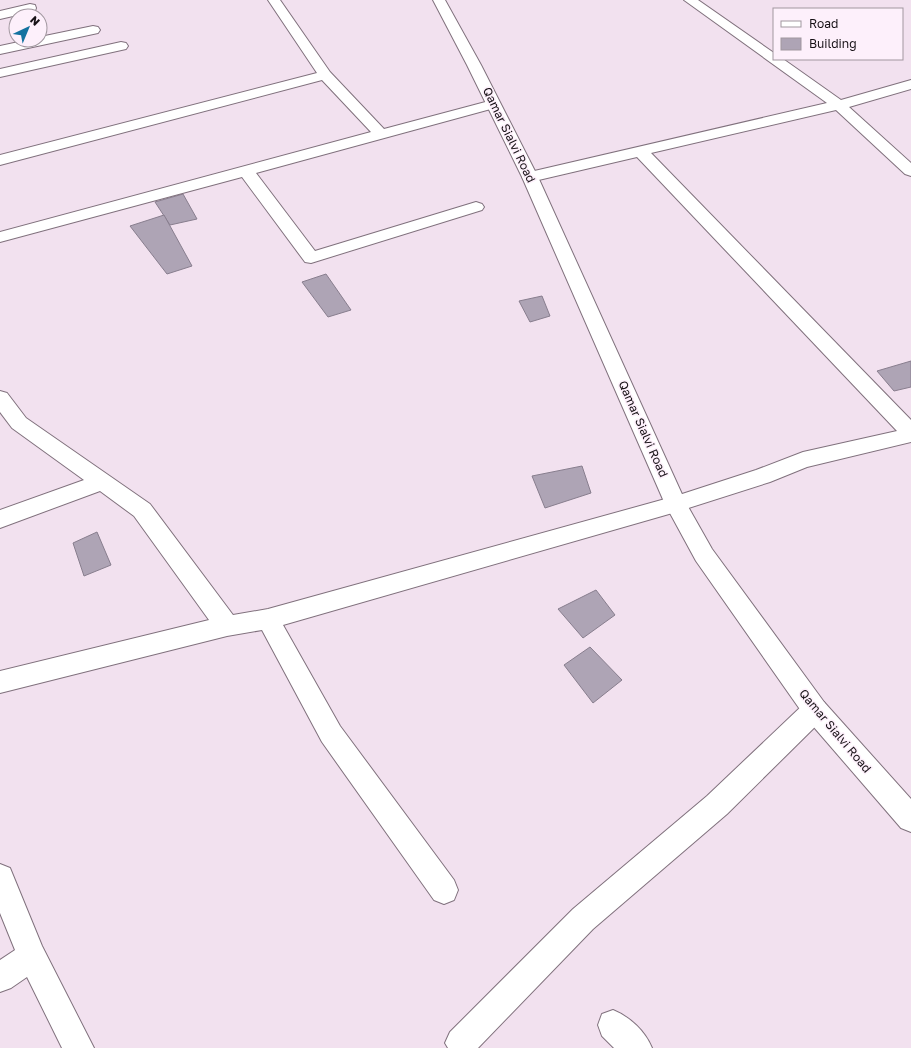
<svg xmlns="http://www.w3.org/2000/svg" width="911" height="1048" font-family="'Golos Text',sans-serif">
  <rect width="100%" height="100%" fill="#f2e1ef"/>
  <!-- building -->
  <g fill="#aea4b5" stroke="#887e8e">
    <polygon points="183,194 197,219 170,225 155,202"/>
    <polygon points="164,215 192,266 167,274 130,226"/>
    <polygon points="326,274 351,310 328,317 302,282"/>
    <polygon points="542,296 550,316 530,322 519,301"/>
    <polygon points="911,361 911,387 894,391 877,371"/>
    <polygon points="582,466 591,493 545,508 532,476"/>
    <polygon points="97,532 111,565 84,576 73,543"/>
    <polygon points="596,590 615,615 583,638 558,609"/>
    <polygon points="590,647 622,680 593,703 564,665"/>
  </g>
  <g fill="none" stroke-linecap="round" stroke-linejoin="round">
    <!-- street casing -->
    <g stroke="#80717d" stroke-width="2">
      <g id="street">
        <polygon points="268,0 280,0 330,72 384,129 493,100 498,101 500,104 498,107 256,173 315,251 476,202 482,204 484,207 482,210 311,263 305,262 242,177 0,242 0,232 371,132 322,80 0,165 0,155 317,73"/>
        <polygon points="684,0 698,0 774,53 774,59 783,59 841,100 911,80 911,89 849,107 911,163 911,176 905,174 836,110 651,153 911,420 911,442 807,467 770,482 676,512 283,625 340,726 454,880 458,890 454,900 444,904 434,900 322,742 262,630 227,636 0,693 0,671 209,620 134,516 100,491 0,528 0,510 84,480 12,428 0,412 0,391 7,393 26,418 150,504 233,615 268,609 676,496 756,470 803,452 897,431 637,157 530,182 524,180 522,177 524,174 530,172 827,103"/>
        <polygon points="30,4 35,5 36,8 35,11 0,19 0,11"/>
        <polygon points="93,26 98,27 100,30 98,33 0,54 0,46 28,40 40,40 40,37"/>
        <polygon points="121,42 126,43 128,46 126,49 0,77 0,69"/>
        <polygon points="815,699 824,702 828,710 824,718 727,814 593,929 478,1048 448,1048 445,1043 450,1032 573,909 707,796 806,702"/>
        <polygon points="0,864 10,868 42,946 94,1048 62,1048 27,977 11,988 0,992 0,960 15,950 0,913"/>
        <path d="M613 1010C630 1017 645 1031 652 1048H614L602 1036 598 1025 602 1014Z"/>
      </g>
    </g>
    <!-- secondary casing -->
    <g stroke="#80717d" stroke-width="2">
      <polygon id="secondary" points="433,0 445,0 481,65 538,177 686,503 712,549 824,702 911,799 911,832 901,828 806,718 696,561 665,504 522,177 467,65"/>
    </g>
    <!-- street -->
    <use href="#street" fill="#fff" fill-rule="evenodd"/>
    <!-- secondary -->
    <use href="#secondary" fill="#fff" fill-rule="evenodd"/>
  </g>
  <g text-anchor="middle" stroke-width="3" stroke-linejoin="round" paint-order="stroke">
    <!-- street labels -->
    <g font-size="12" fill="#171116" stroke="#fdf0fb">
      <text transform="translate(509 135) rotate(64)" y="4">Qamar Sialvi Road</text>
      <text transform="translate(643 429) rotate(66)" y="4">Qamar Sialvi Road</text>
      <text transform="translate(835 731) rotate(50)" y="4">Qamar Sialvi Road</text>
    </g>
  </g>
  <!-- legend -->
  <rect x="773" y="8" width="130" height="52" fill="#fdf0fb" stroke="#a1979f"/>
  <rect x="781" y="21" width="20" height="6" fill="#ffffff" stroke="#a1979f"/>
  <text x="809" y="28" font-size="12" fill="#171116">Road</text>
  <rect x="781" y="38" width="20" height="12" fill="#aea4b5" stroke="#a1979f"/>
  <text x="809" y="48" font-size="12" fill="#171116">Building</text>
  <!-- north arrow -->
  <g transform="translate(28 28) rotate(44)"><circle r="19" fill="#fdf0fb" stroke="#a1979f"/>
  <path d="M0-3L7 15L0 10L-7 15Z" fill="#1372a0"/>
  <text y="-6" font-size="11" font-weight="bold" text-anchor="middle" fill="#171116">N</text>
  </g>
</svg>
